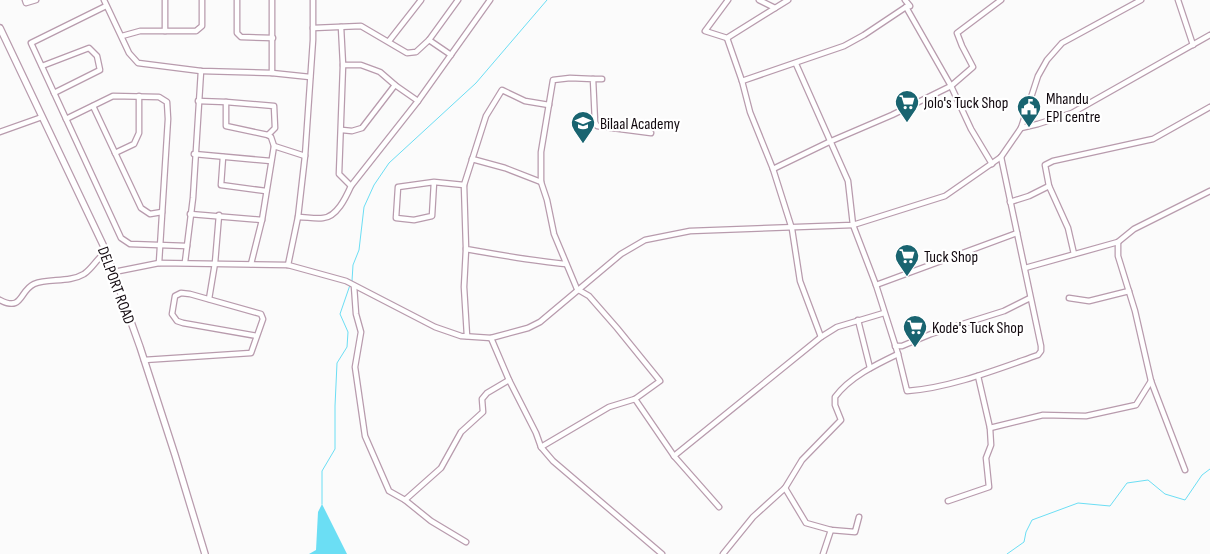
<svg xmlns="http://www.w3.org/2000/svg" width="1210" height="554" font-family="'Sofia Sans Condensed',sans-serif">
  <rect width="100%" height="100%" fill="#fbfbfb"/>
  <!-- water -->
  <polygon fill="#6bdef4" points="322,504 347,554 309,554 316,550 318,512"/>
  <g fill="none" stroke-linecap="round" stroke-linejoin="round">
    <!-- stream -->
    <g stroke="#6bdef4" stroke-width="1">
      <polyline points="352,281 353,265 359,250 364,207 374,185 389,163 476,83 547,0"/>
      <polyline points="322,504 322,471 335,449 335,406 337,363 347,347 348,332 340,314 350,285"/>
      <polyline points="1007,554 1024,542 1026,532 1032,520 1078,503 1110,506 1127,483 1148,480 1165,494 1185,500 1202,475 1210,469"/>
    </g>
    <!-- minor casing -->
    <g stroke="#b89bad" stroke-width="7">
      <g id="minor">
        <polyline points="25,0 26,3 36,0"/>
        <polyline points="104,0 129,53 138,63 201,71 272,73 310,77"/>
        <polyline points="237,0 237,33 241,37 273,38"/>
        <polyline points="272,0 272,73"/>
        <polyline points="728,0 705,31 727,38 788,0"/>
        <polyline points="759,0 775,8"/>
        <polyline points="1178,0 1193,45"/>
        <polyline points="106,6 31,43 121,238 130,244 187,246"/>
        <polyline points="906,7 951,86 971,129 992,164"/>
        <polyline points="341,27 343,65 339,174 351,186"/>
        <polyline points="313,28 361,26 407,53 416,52 429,40 458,0"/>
        <polyline points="165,31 165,0"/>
        <polyline points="122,36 140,31 196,31 202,26 202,0"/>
        <polyline points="727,38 742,81 750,112 773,169 792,229 800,281 821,337"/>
        <polyline points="429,40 451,55"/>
        <polyline points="389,41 421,0"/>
        <path d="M796 64 848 181 853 225 876 285 898 354 907 391C950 388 998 369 1038 355L1041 351V346L1001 157"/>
        <polyline points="343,65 361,65 380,72 395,85 418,101"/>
        <polyline points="42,66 89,48 97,56 100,70 54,93"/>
        <polyline points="593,79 602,79"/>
        <polyline points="742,81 844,46 864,35 906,7 910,6 905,0"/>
        <polyline points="198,101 226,102 274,106 275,128 268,135"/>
        <polyline points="226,102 226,126 268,135 271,137 274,146 262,220 251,264"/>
        <path d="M549 105 525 101 502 90 486 116 464 185 466 249C500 255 532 261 566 264"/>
        <polyline points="93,106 141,208 150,214 162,212"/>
        <polyline points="66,119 113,96 159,97 167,102 168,119 159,263"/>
        <polyline points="1021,128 1038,124 1072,113 1210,35"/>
        <polyline points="342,130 352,131 362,128 395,85"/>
        <polyline points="0,132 42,117"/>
        <polyline points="274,146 305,156"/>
        <polyline points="115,153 134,144 139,133 139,96"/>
        <polyline points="194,154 271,161"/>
        <polyline points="223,157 221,185 266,191"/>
        <polyline points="472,159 505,168 541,182"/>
        <polyline points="773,169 829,142 892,115 951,86 973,67 962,46 957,33 1001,0"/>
        <polyline points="434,182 432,216 414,220 396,218 398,187 434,182 464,185"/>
        <polyline points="1010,202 1029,196 1049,186"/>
        <polyline points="190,214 262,220"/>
        <path d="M298 217C306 217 315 219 323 218 337 217 346 197 351 186L418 101 490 0"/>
        <polyline points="1118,242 1118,256 1135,311 1151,381 1185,470"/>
        <polyline points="466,249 464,287 467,336"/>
        <polyline points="1074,254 1068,228 1049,186 1045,165 1053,161 1153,139 1210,107"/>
        <polyline points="185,262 193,198 201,71"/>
        <polyline points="288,265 298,217 305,156 313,40 313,0"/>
        <polyline points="1025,268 1118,242 1134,229 1210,191"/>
        <polyline points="114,272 159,263 288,265 346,281 435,327 461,336 491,338 528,328 540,322 621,254 645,240 690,231 853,225 945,196 1001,157 1021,128 1038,76 1047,60 1062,43 1141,0"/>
        <polyline points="876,285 1017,233"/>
        <polyline points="354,286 356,314 361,332 355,367 365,436 389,491 405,500 441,468 461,432 483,412 482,399 487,393 509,380"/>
        <polyline points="1069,298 1089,301 1129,291"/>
        <polyline points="209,299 215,263 219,215"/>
        <path d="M0 300C23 312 19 291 34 284 49 278 69 283 84 274 93 268 97 258 106 252"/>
        <polyline points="858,320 870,368"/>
        <polyline points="491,338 509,380 536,433 541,447 553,461 662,554"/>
        <polyline points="895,346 902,346 931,334 1004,311 1030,298"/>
        <polyline points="144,360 251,353 263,319 261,314 190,294 181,293 175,296 172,314 177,321 183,323 257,336"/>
        <polyline points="635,399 674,456 719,507"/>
        <polyline points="990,428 1043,415 1086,416 1136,405 1151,381"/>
        <polyline points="541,447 609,407 635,399 660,381 617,328 589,296 577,289 554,234 547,200 541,182 541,152 553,80 570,78 593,79 595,122 597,126 651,133"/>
        <polyline points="674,456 821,337 837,327 884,313"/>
        <polyline points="785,488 806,523 831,530 855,532 859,517"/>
        <polyline points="405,500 431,521 466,542"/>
        <polyline points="948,501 989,487 986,458 991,445 990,428 978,376"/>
        <path d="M723 554 753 517 785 488 802 460 841 420 835 405V397C850 377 875 365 898 354"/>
        <polyline points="823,554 831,530"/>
      </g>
    </g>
    <!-- major casing -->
    <g stroke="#b89bad" stroke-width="8">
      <polyline id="major" points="0,28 105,249 140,347 175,455 205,554"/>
    </g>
    <!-- minor -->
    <use href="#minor" stroke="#fff" stroke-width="4.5"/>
    <!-- major -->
    <use href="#major" stroke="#fff" stroke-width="5.5"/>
  </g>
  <!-- icons -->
  <defs>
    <g id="supermarket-pin" transform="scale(1.25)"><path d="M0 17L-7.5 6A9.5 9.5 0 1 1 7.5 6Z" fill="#196470" stroke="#fff"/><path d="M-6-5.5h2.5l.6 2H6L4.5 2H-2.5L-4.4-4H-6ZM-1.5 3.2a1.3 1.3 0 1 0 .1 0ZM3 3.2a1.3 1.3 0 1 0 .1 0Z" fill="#fff"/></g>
    <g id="civic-pin" transform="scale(1.25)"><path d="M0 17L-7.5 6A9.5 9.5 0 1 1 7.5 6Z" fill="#196470" stroke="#fff"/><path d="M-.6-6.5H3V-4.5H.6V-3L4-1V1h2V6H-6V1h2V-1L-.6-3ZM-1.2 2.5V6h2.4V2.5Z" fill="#fff"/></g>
    <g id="school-pin" transform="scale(1.25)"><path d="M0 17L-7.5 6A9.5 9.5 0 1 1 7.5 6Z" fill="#196470" stroke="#fff"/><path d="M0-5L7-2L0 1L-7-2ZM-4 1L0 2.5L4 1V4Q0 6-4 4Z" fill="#fff"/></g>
  </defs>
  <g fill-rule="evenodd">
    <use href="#supermarket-pin" x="907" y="102"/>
    <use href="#civic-pin" x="1029" y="107"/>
    <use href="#school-pin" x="583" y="123"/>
    <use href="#supermarket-pin" x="907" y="256"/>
    <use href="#supermarket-pin" x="915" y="327"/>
  </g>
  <g text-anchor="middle" stroke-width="4.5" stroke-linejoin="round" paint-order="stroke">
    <!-- poi labels -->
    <g font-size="16" fill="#12090f" stroke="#fff" text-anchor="start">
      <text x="1046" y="104">Mhandu<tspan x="1046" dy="18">EPI centre</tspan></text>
      <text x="924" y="108">Jolo's Tuck Shop</text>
      <text x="600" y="129">Bilaal Academy</text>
      <text x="924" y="262">Tuck Shop</text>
      <text x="932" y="333">Kode's Tuck Shop</text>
    </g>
    <!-- street labels -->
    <g font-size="16" fill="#12090f" stroke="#fff">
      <text transform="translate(117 285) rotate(70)" y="6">DELPORT ROAD</text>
    </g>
  </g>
</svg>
